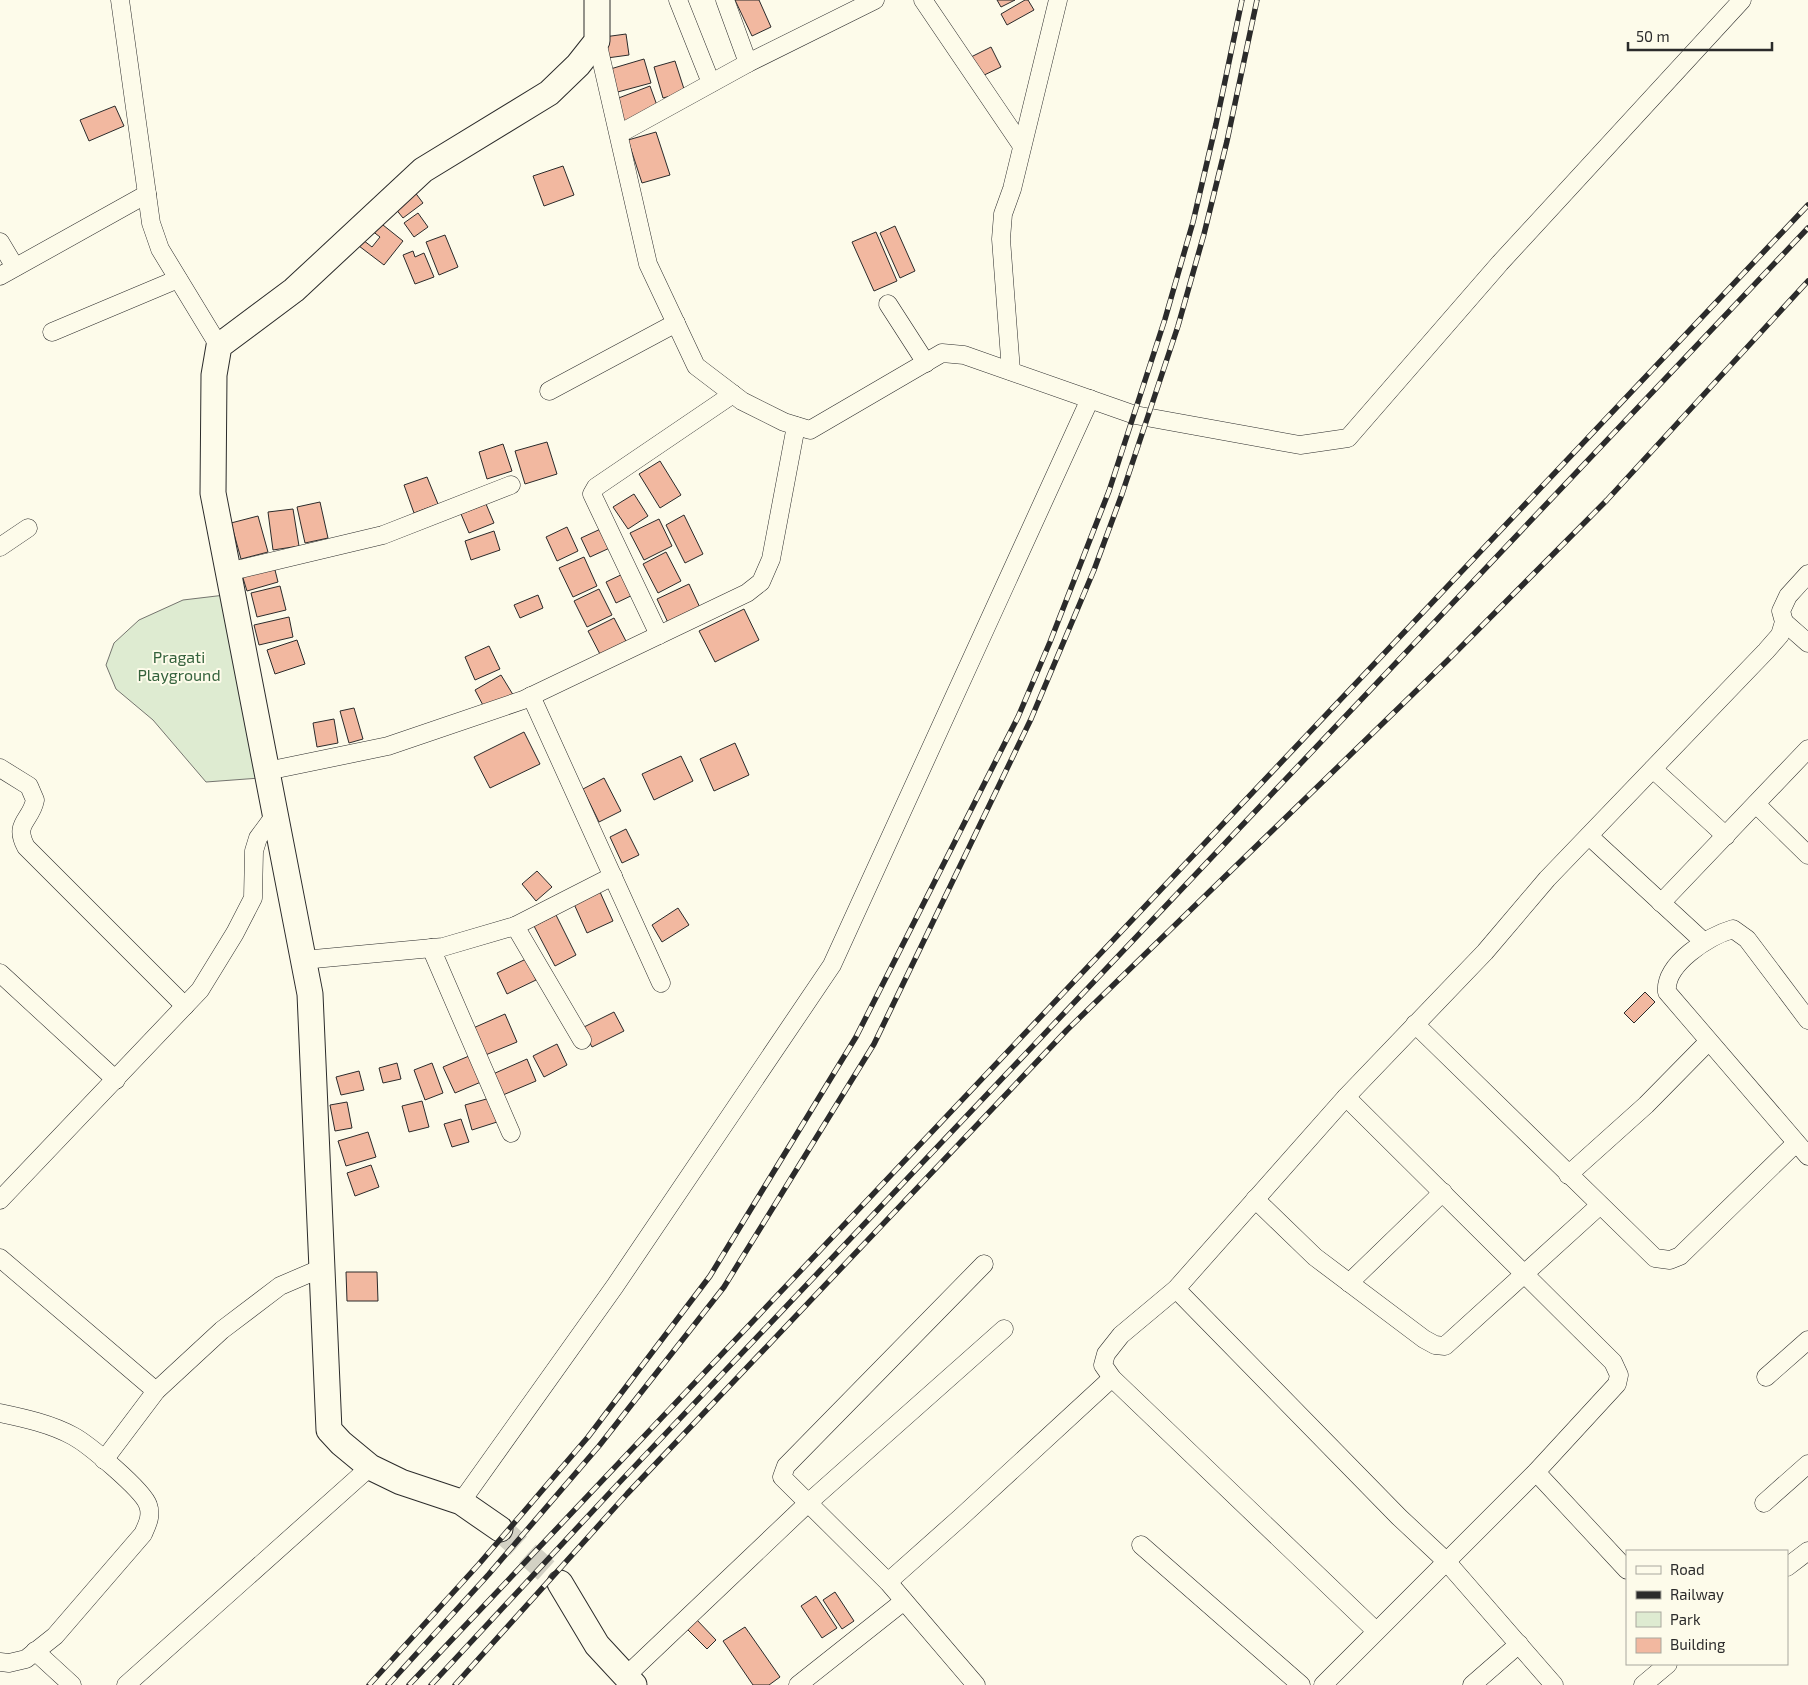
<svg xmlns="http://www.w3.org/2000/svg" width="1808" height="1685" font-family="'Exo 2',sans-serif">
  <rect width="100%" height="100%" fill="#fdfbea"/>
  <!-- green -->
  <polygon fill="#deebd1" stroke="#74746e" points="225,595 260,778 206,782 153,720 116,689 106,665 114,643 139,620 183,600"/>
  <!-- building -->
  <g fill="#f2b8a0" stroke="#2b2b2b">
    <polygon points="735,0 759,0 771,27 752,36"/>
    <polygon points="997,0 1015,0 1001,7"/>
    <polygon points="1025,0 1028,0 1034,10 1007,25 1001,14"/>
    <polygon points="626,34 629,55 607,58 604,37"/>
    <polygon points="991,47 1001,67 978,78 969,58"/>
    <polygon points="644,59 651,83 614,93 607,70"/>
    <polygon points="675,61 685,92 663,98 654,67"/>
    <polygon points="650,86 659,111 625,124 616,99"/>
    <polygon points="115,106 124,126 89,141 80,120"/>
    <polygon points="656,132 670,175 642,183 628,140"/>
    <polygon points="563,166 574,195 544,206 533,176"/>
    <polygon points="411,187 423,203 403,218 391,203"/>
    <polygon points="418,213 428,227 414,237 404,223"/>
    <polygon points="378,221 403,241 384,265 359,246 363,240 372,247 380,237 371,230"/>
    <polygon points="895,226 915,271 900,278 880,233"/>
    <polygon points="876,232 897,281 874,291 852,242"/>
    <polygon points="445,235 458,267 439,275 426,242"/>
    <polygon points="413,251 415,257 424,253 434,277 415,284 403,255"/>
    <polygon points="547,442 557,474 525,484 515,451"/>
    <polygon points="503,444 512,471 487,479 479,452"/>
    <polygon points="660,461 681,495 660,508 639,474"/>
    <polygon points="427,477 438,504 414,513 404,485"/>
    <polygon points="634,494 648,516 628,529 613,507"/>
    <polygon points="320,502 328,538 305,543 297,507"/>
    <polygon points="486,504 494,523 469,533 461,514"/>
    <polygon points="293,509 299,546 273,550 268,512"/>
    <polygon points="684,515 703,554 685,563 666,525"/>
    <polygon points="258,516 268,552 241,559 231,523"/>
    <polygon points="659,519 672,546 644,560 630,533"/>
    <polygon points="567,527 578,551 557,561 546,537"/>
    <polygon points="605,527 614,546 590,557 581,538"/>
    <polygon points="494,531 500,550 471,560 465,541"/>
    <polygon points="666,552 681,581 658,593 643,564"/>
    <polygon points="584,557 597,586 573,597 559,568"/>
    <polygon points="274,566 278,582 247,591 242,575"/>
    <polygon points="627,572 637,593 616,603 606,582"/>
    <polygon points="689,584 702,612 670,627 657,599"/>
    <polygon points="280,586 286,610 257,617 251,593"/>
    <polygon points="599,589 612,615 587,627 574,601"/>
    <polygon points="538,595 543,608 520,618 514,605"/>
    <polygon points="744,609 759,640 715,662 699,631"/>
    <polygon points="289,617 293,637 259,645 254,625"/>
    <polygon points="614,618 628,645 602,658 588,631"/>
    <polygon points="297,640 305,664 275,674 267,650"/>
    <polygon points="489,646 500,669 475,680 465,657"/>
    <polygon points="501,675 515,698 486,711 475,690"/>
    <polygon points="354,708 363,739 349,743 340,711"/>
    <polygon points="334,719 338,743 317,747 313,723"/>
    <polygon points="524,732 540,764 490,788 474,757"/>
    <polygon points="735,743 749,775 714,791 700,759"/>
    <polygon points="681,756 693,781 654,800 642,774"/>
    <polygon points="604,778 621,811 599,822 583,789"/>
    <polygon points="626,829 639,855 622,863 610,837"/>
    <polygon points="537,871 552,887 536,901 522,884"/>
    <polygon points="600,892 613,921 587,933 574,904"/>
    <polygon points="678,908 689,925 662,942 652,925"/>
    <polygon points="556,915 576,955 555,966 534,926"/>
    <polygon points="526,959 536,980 507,994 497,973"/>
    <polygon points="1645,992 1655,1002 1634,1023 1624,1013"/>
    <polygon points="614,1012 624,1031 592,1047 582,1028"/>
    <polygon points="505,1014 517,1042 483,1056 471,1029"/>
    <polygon points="557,1044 567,1065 544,1077 533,1056"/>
    <polygon points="469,1056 481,1082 455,1093 443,1067"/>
    <polygon points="527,1059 536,1081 503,1095 493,1074"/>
    <polygon points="397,1063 401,1079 383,1083 379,1068"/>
    <polygon points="432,1063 443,1093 425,1100 414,1070"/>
    <polygon points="359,1071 364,1090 341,1095 336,1077"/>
    <polygon points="490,1098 497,1122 472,1130 465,1105"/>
    <polygon points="422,1101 429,1127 409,1132 402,1106"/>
    <polygon points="347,1102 352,1128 335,1131 330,1105"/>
    <polygon points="461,1119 469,1142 452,1147 444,1124"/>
    <polygon points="368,1132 376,1157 346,1166 338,1141"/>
    <polygon points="371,1165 379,1187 355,1196 347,1173"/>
    <polygon points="346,1272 377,1272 378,1301 347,1301"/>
    <polygon points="835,1592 854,1621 842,1629 823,1600"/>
    <polygon points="816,1596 837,1628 822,1638 801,1606"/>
    <polygon points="696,1619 716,1640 707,1649 686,1628"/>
    <polygon points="745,1627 780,1677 769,1685 753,1685 723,1641"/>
  </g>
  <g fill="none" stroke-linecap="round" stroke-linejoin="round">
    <!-- secondary-tunnel -->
    <polyline stroke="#d3d1c4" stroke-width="25" stroke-dasharray="25 12" stroke-linecap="butt" points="500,1529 560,1583"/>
    <!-- street casing -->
    <g stroke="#2b2b2b" stroke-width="19">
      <g id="street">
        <polyline points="120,0 151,223 160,249 219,346"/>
        <polyline points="678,0 711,83"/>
        <polyline points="725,0 748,63"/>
        <polyline points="923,0 1022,146"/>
        <polyline points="597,41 648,264 696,366 742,401 784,422 810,430 942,353 964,355 1135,415 1300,445 1348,438 1500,263 1742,0"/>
        <polyline points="619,134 748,63 875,0"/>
        <polyline points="0,242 15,267"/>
        <polyline points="0,276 147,194"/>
        <polyline points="888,304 926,363"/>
        <polyline points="52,332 178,279"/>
        <polyline points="1011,371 1001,239 1003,214 1012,189 1058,0"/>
        <polyline points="549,391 676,323"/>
        <polyline points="0,547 28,528"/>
        <polyline points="228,572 383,535 511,485"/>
        <polyline points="1784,622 1808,643"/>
        <polyline points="659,635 592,494 596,487 733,394"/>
        <polyline points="531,696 661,983"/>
        <path d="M0 768 29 786 35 800C31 821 13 823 26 847L185 1006"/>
        <polyline points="1653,769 1726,836"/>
        <polyline points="267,771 388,746 523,700 747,593 761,582 771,559 796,426"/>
        <polyline points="1756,804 1808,855"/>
        <polyline points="1589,836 1704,942"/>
        <polyline points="1661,903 1808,749"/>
        <polyline points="515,926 582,1040"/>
        <polyline points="431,948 511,1133"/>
        <polyline points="303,960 443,947 515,926 613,876"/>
        <polyline points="0,973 116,1080"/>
        <path d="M1808 1020 1747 939 1733 929C1709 936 1664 964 1667 992L1808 1156"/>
        <polyline points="1415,1024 1655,1258 1670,1260 1680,1256 1796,1143"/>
        <polyline points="1568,1175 1646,1105 1708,1042"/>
        <polyline points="1255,1199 1315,1257 1424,1339 1435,1345 1445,1346 1599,1206"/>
        <polyline points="0,1200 200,990 235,933 253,898 254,851 258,838 275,815"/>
        <polyline points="0,1258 156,1391"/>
        <polyline points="1349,1283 1443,1192"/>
        <polyline points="1176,1289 1399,1517 1446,1561 1554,1685"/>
        <polyline points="1766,1377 1808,1340"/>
        <path d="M0 1413C24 1418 51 1424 73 1436 88 1444 143 1490 148 1505 152 1516 147 1525 143 1534L55 1636 26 1659 9 1663 0 1662"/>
        <polyline points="104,1460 156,1391 222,1330 280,1286 322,1268"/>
        <polyline points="1536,1472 1627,1570"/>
        <polyline points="461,1502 615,1286 832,965 1090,399"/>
        <polyline points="1764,1503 1808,1464"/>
        <polyline points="1141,1545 1301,1685"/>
        <polyline points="1787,1567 1808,1551"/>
        <polyline points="888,1582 960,1518 1112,1378"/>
        <polyline points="1376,1631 1112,1378 1103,1365 1106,1354 1121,1335 1176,1289 1346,1097 1485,952 1547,879 1766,651 1780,635 1784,622 1781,611 1788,596 1808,574"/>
        <polyline points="35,1651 72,1685"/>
        <polyline points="626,1676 808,1503 1004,1329"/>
        <polyline points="126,1685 370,1467"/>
        <polyline points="798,1685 904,1601"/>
        <polyline points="976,1685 888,1582 782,1477 786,1466 984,1264"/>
        <polyline points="1323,1685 1536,1472 1617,1384 1619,1375 1613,1362 1346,1097"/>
        <polyline points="1472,1685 1519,1644"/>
        <polyline points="1643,1685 1668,1664"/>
      </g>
    </g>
    <!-- secondary casing -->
    <g stroke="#2b2b2b" stroke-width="27">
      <g id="secondary">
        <polyline points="500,1529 461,1502 401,1482 370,1467 341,1443 329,1430 310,994 213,493 214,375 219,346 294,290 423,170 549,93 578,65 597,41 597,0"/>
        <polyline points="560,1583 597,1645 634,1685"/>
      </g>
    </g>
    <!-- street -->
    <use href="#street" stroke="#fdfbea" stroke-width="18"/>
    <!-- secondary -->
    <use href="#secondary" stroke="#fdfbea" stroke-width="25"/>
    <!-- rail casing -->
    <g stroke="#2b2b2b" stroke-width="5.5">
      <g id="rail">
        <polyline points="369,1685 479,1564 588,1437 710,1276 856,1037 1018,717 1050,642 1109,491 1165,319 1193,222 1216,124 1242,0"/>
        <polyline points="388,1685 489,1574 599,1446 724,1287 874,1044 1031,719 1094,570 1122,494 1178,326 1204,234 1227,141 1257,0"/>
        <polyline points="409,1685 1808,205"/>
        <polyline points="431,1685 617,1485 1808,228"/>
        <polyline points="455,1685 627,1494 1067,1030 1448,660 1607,500 1808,281"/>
      </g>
    </g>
    <!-- rail -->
    <use href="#rail" stroke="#fdfbea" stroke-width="4" stroke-dasharray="11" stroke-linecap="butt"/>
  </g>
  <g text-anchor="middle" stroke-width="4" stroke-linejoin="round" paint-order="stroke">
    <!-- park labels -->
    <g font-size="16" fill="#34623c" stroke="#fdfbea">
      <text x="179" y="663">Pragati<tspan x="179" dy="18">Playground</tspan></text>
    </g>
  </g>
  <!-- legend -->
  <rect x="1626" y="1550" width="162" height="115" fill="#fdfbea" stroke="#a9a89e"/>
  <rect x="1636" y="1566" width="25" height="8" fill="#fdfbea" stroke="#a9a89e"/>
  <text x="1670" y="1575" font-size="15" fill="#2b2b2b">Road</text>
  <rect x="1636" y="1591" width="25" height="8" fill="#2b2b2b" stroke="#a9a89e"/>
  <text x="1670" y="1600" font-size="15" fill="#2b2b2b">Railway</text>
  <rect x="1636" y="1612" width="25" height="15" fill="#deebd1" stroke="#a9a89e"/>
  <text x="1670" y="1625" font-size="15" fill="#2b2b2b">Park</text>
  <rect x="1636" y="1638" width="25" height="15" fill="#f2b8a0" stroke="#a9a89e"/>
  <text x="1670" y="1650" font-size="15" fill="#2b2b2b">Building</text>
  <!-- scale -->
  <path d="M1628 42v8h144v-8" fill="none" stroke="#2b2b2b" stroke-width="2.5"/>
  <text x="1636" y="42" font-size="15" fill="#2b2b2b" stroke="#fdfbea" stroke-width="4" paint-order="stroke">50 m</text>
</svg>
